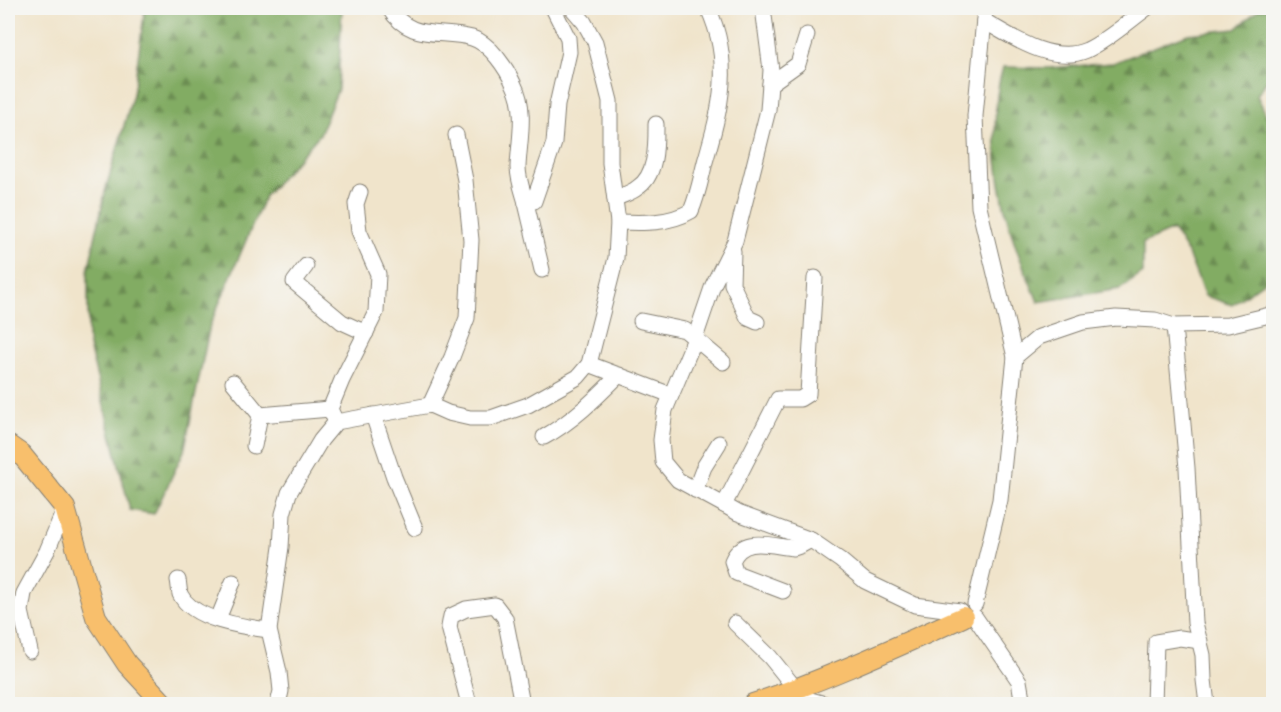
<svg xmlns="http://www.w3.org/2000/svg" width="1281" height="712" font-family="'Indie Flower',sans-serif">
  <defs>
    <pattern id="forest-firs" width="22" height="20" patternUnits="userSpaceOnUse" patternTransform="scale(1.5)"><rect width="22" height="20" fill="#82ac63"/><path d="M5 1l3.5 6h-7zM16 11l3.5 6h-7z" fill="#6a8b51"/></pattern>
  </defs>
  <rect width="100%" height="100%" fill="#f6f6f2"/>
  <filter id="ink" filterUnits="userSpaceOnUse"><feTurbulence type="fractalNoise" baseFrequency=".0167" numOctaves="2"/><feDisplacementMap in="SourceGraphic" scale="12" xChannelSelector="R" yChannelSelector="G"/><feConvolveMatrix kernelMatrix="1 2 1 2 8 2 1 2 1" color-interpolation-filters="sRGB"/></filter>
  <filter id="wash" filterUnits="userSpaceOnUse"><feTurbulence type="fractalNoise" baseFrequency=".008" numOctaves="4" result="noise"/><feDisplacementMap in="SourceGraphic" scale="24" xChannelSelector="R" yChannelSelector="G"/><feGaussianBlur stdDeviation="1.35" result="paint"/><feColorMatrix in="noise" values="0 0 0 0 0 0 0 0 0 0 0 0 0 0 0 0 0 1.4 0 .05"/><feComposite in="paint" operator="in"/></filter>
  <g filter="url(#wash)">
    <rect width="100%" height="100%" fill="#f0e4cb"/>
    <!-- forest -->
    <g fill="url(#forest-firs)" stroke="#4f6440" stroke-width="1.5">
      <polygon points="145,8 342,8 338,89 320,134 265,196 210,325 184,451 154,514 130,510 88,342 88,271 106,188 133,94"/>
      <path d="M1260 8H1273V72L1257 95 1273 130V275L1232 305 1205 296 1188 254 1173 230 1143 243V273L1120 289 1038 302C1031 284 1023 267 1017 250 998 199 987 119 1003 67L1048 68 1113 63 1188 34 1236 29Z"/>
    </g>
  </g>
  <g filter="url(#ink)">
    <g fill="none" stroke-linecap="round" stroke-linejoin="round">
      <!-- minor casing -->
      <g stroke="#868074" stroke-width="17">
        <g id="minor">
          <path d="M389 8C410 42 440 29 472 38 490 43 507 69 514 85 527 110 519 141 518 167 518 179 523 192 526 203L534 201 554 143 557 105 569 52 568 38 553 8"/>
          <polyline points="763,8 771,70 768,110 735,241 713,285 694,341 665,410 661,440 663,462 678,480 724,505 738,513 811,540 840,560 865,581 915,605 960,611"/>
          <path d="M984 21C1012 37 1052 65 1087 50 1108 40 1128 22 1147 8"/>
          <polyline points="770,84 798,64 807,35"/>
          <path d="M615 199C622 195 631 193 637 188 657 176 656 144 656 124"/>
          <polyline points="526,203 542,270"/>
          <path d="M618 222C643 223 669 224 691 211 698 195 701 178 705 162 721 107 733 62 708 8"/>
          <polyline points="733,251 732,284 748,318 757,322"/>
          <polyline points="306,266 294,282 342,322 366,333"/>
          <polyline points="641,321 685,330 723,362"/>
          <polyline points="1174,326 1187,468 1195,623 1203,655 1204,680 1207,704"/>
          <polyline points="1015,357 1039,337 1083,322 1116,318 1155,320 1174,326 1228,325 1274,314"/>
          <polyline points="589,364 671,395"/>
          <polyline points="233,382 260,415 330,409"/>
          <polyline points="430,405 452,357 467,318 471,240 465,180 456,135"/>
          <polyline points="373,415 394,477 415,528"/>
          <polyline points="336,422 330,409 342,380 376,312 378,274 359,231 356,204 360,192"/>
          <path d="M544 437C573 421 595 399 619 375"/>
          <polyline points="254,446 260,415"/>
          <polyline points="695,490 704,467 719,443"/>
          <polyline points="724,505 778,399 800,399 808,394 815,278"/>
          <path d="M178 580C179 584 179 590 180 594 192 620 244 627 269 630"/>
          <path d="M783 591 736 573 732 561C743 535 770 546 794 548L800 546 811 540"/>
          <polyline points="975,604 1000,500 1015,357 979,207 975,116 985,8"/>
          <polyline points="975,617 1019,681 1023,704"/>
          <polyline points="218,619 233,582"/>
          <polyline points="735,623 770,657 799,693 807,699 825,704"/>
          <polyline points="30,651 21,611 24,593 47,551 65,508"/>
          <polyline points="278,704 281,691 279,672 269,630 281,547 283,514 289,493 321,440 336,422 430,405 448,413 470,418 491,418 528,405 578,377 589,364 616,258 618,222 610,163 610,101 595,42 584,22 572,8"/>
          <polyline points="469,704 449,627 451,616 466,609 495,605 505,618 522,704"/>
          <polyline points="1154,704 1156,642 1180,638 1200,641"/>
        </g>
      </g>
      <!-- major casing -->
      <g stroke="#868074" stroke-width="22">
        <g id="major">
          <polyline points="8,445 21,454 65,508 96,617 127,664 164,704"/>
          <path d="M753 704C825 680 894 648 963 617"/>
        </g>
      </g>
      <!-- minor -->
      <use href="#minor" stroke="#fff" stroke-width="15"/>
      <!-- major -->
      <use href="#major" stroke="#f8bf6c" stroke-width="20"/>
    </g>
  </g>
  <!-- margin -->
  <rect width="1281" height="712" fill="none" stroke="#f6f6f2" stroke-width="30"/>
</svg>
